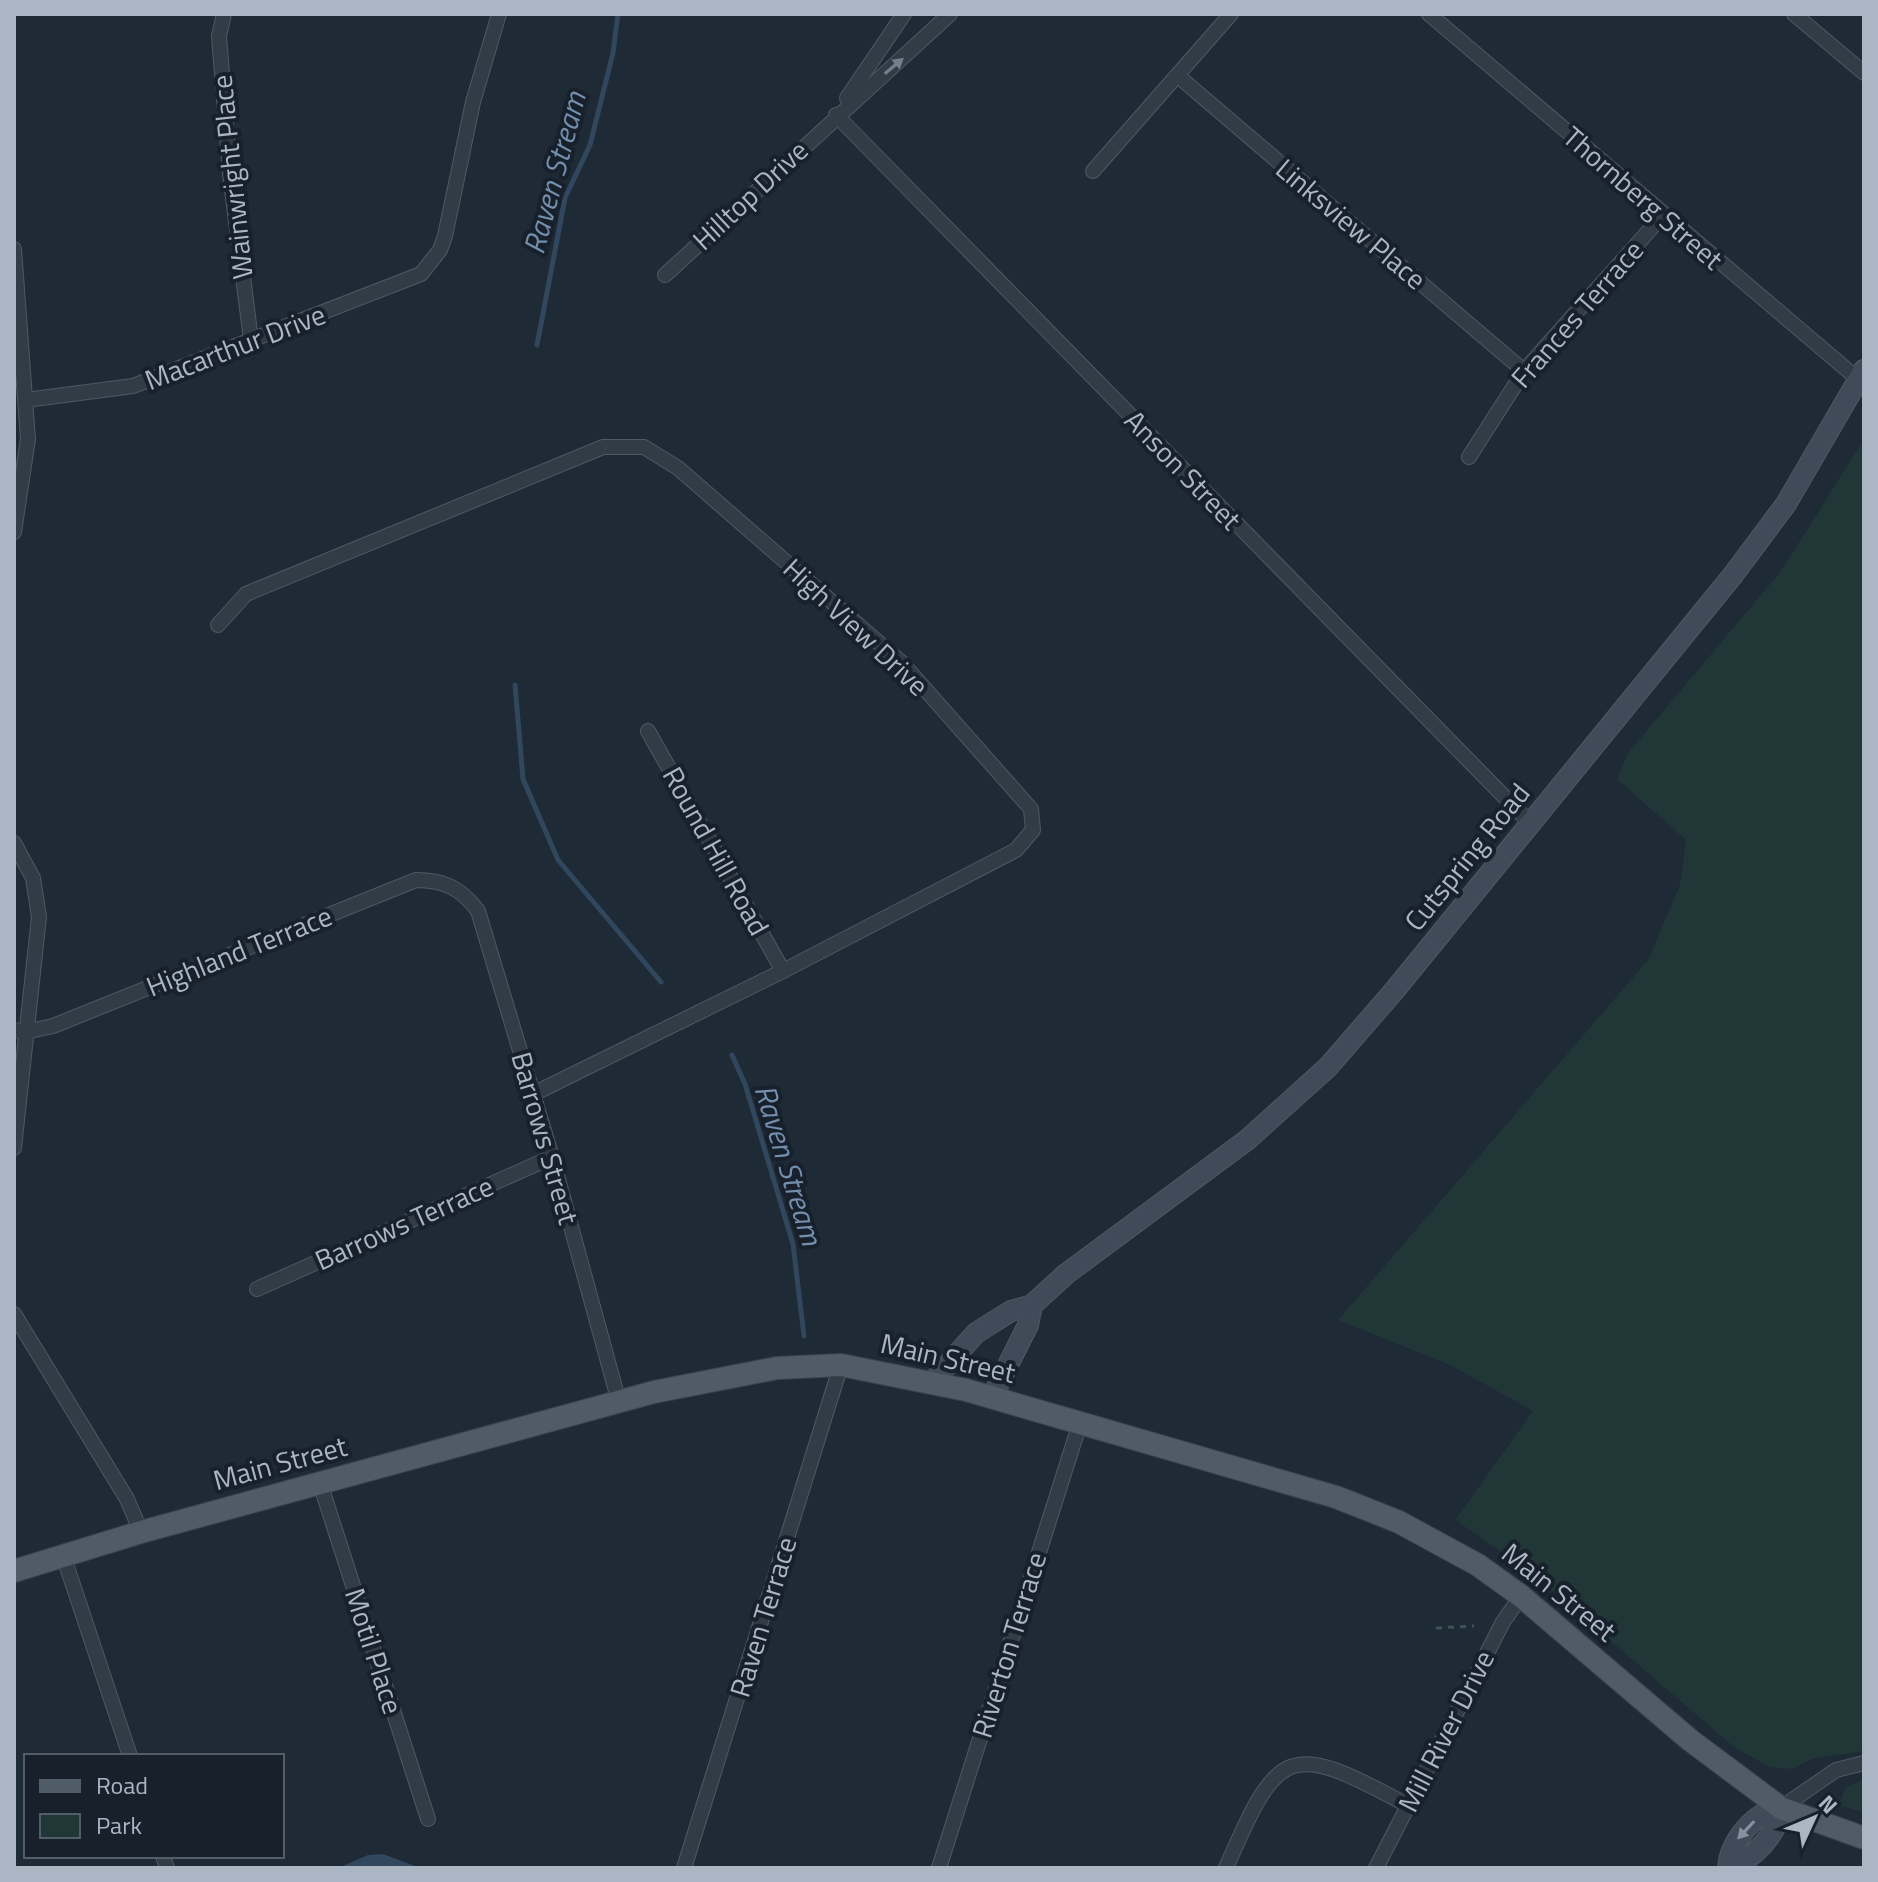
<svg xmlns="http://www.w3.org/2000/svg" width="1878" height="1882" font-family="'Titillium Web',sans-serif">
  <rect width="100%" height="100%" fill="#1e2a36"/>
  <!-- green -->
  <g fill="#203637">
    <polygon points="1864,439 1864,1751 1812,1759 1793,1769 1770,1767 1735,1748 1529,1571 1455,1520 1533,1411 1450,1365 1338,1320 1648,960 1680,885 1686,840 1617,779 1628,753 1781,571"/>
    <polygon points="1864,1779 1864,1813 1839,1805 1845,1788"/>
  </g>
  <!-- water -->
  <polygon fill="#31475e" points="383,1854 420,1868 338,1868 368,1855"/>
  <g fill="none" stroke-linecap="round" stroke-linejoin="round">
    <!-- stream -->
    <g stroke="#31475e" stroke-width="5">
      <polyline points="537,345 565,198 590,145 613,53 618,14"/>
      <polyline points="515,685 523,779 558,860 661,982"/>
      <polyline points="732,1055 745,1084 793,1244 804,1336"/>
    </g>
    <!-- street casing -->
    <g stroke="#4f5965" stroke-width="16">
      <g id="street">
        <polyline points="224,14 219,36 230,174 251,340"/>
        <polyline points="1429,14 1859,380"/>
        <polyline points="1794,14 1864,73"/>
        <polyline points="1178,76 1524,371"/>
        <polyline points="847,98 904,14"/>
        <polyline points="836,115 1531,824"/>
        <polyline points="1093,171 1231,14"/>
        <polyline points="14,249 28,439 14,532"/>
        <polyline points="665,275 950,14"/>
        <polyline points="26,400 133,386 421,274 440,250 445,236 473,102 499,14"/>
        <polyline points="1469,457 1524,371 1663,215"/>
        <polyline points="218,625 246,594 603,447 644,447 678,468 902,663 1031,809 1033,830 1016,850 783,971 533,1094"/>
        <polyline points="648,731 783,971"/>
        <polyline points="14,843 33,878 39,917 14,1148"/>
        <path d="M14 1030 25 1032 53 1026 416 880C444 880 461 888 478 911L552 1157 619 1402"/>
        <polyline points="257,1289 552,1157"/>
        <polyline points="14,1314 127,1499 141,1532"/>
        <polyline points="320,1483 428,1819"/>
        <polyline points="63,1555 130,1756"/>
        <polyline points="1781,1808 1836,1770 1864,1763"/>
        <polyline points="163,1856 167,1868"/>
        <polyline points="684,1868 841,1365"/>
        <polyline points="939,1868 1080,1423"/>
        <path d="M1226 1868C1279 1745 1289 1741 1407 1805"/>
        <polyline points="1376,1868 1503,1622 1521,1596"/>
      </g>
    </g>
    <!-- secondary casing -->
    <g stroke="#4f5965" stroke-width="22">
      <g id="secondary">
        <polyline points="933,1381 976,1333 1011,1311 1032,1305 1066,1274 1247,1140 1328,1067 1394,991 1733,575 1786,504 1864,370"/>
        <polyline points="992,1397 1028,1325 1032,1305"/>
        <path d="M1728 1868C1730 1841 1754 1812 1781 1808 1778 1834 1753 1860 1728 1868"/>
      </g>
    </g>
    <!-- primary casing -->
    <g stroke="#3b4550" stroke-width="24">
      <polyline id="primary" points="14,1571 141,1532 654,1392 777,1368 841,1365 966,1390 1336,1497 1399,1522 1478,1565 1521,1596 1690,1740 1781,1808 1864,1838"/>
    </g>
    <!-- path -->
    <polyline stroke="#3e5354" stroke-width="3" stroke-dasharray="6 6" stroke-linecap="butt" points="1436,1628 1474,1626"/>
    <!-- street -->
    <use href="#street" stroke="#323c46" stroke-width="14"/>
    <!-- secondary -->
    <use href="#secondary" stroke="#404b5a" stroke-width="20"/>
    <!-- primary -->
    <use href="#primary" stroke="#4f5b67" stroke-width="22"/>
  </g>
  <!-- one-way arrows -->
  <defs><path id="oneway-solid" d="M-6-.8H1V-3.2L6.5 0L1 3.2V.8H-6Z" transform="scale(2)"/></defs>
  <use fill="#757f8b" href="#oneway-solid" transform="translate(894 66) rotate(-40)"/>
  <use fill="#86919f" href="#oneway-solid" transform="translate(1746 1830) rotate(133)"/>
  <g text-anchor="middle" stroke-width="8" stroke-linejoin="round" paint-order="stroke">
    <!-- street labels -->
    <g font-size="28" fill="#abb6c4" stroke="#18212b">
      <text transform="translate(232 177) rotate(-96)" y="10">Wainwright Place</text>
      <text transform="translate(750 195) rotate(-43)" y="10">Hilltop Drive</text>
      <text transform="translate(1643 198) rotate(41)" y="10">Thornberg Street</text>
      <text transform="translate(1351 224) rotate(40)" y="10">Linksview Place</text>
      <text transform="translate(1577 314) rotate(-49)" y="10">Frances Terrace</text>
      <text transform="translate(235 347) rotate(-21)" y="10">Macarthur Drive</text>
      <text transform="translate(1183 470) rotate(46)" y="10">Anson Street</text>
      <text transform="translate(856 627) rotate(43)" y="10">High View Drive</text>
      <text transform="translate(716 851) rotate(61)" y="10">Round Hill Road</text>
      <text transform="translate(1467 857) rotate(-51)" y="10">Cutspring Road</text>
      <text transform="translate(239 951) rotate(-22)" y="10">Highland Terrace</text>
      <text transform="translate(545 1138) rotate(74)" y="10">Barrows Street</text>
      <text transform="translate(404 1223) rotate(-24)" y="10">Barrows Terrace</text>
      <text transform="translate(948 1358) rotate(13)" y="10">Main Street</text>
      <text transform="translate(280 1463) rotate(-15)" y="10">Main Street</text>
      <text transform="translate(1559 1592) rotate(39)" y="10">Main Street</text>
      <text transform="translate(763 1617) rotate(-73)" y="10">Raven Terrace</text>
      <text transform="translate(1009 1645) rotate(-73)" y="10">Riverton Terrace</text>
      <text transform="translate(374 1651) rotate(72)" y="10">Motil Place</text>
      <text transform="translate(1446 1731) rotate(-63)" y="10">Mill River Drive</text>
    </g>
    <!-- water labels -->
    <g font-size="30" font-style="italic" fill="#738fad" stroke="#18212b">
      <text transform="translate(555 173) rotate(-75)" y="10">Raven Stream</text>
      <text transform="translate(788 1165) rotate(73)" y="10">Raven Stream</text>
    </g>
  </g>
  <!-- border -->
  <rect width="1878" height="1882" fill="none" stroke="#abb6c4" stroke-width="32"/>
  <!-- legend -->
  <rect x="24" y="1754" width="260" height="104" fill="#18212b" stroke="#535d68" stroke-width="2"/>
  <rect x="40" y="1780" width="40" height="12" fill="#4f5b67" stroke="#535d68" stroke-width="2"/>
  <text x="96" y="1794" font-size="24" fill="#abb6c4">Road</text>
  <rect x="40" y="1814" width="40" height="24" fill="#203637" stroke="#535d68" stroke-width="2"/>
  <text x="96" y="1834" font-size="24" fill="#abb6c4">Park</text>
  <!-- north arrow -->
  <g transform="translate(1814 1818) rotate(46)" stroke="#18212b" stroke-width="6" paint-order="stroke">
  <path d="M0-6L14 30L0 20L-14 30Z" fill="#abb6c4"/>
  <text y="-12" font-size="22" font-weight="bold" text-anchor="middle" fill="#abb6c4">N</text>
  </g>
</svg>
